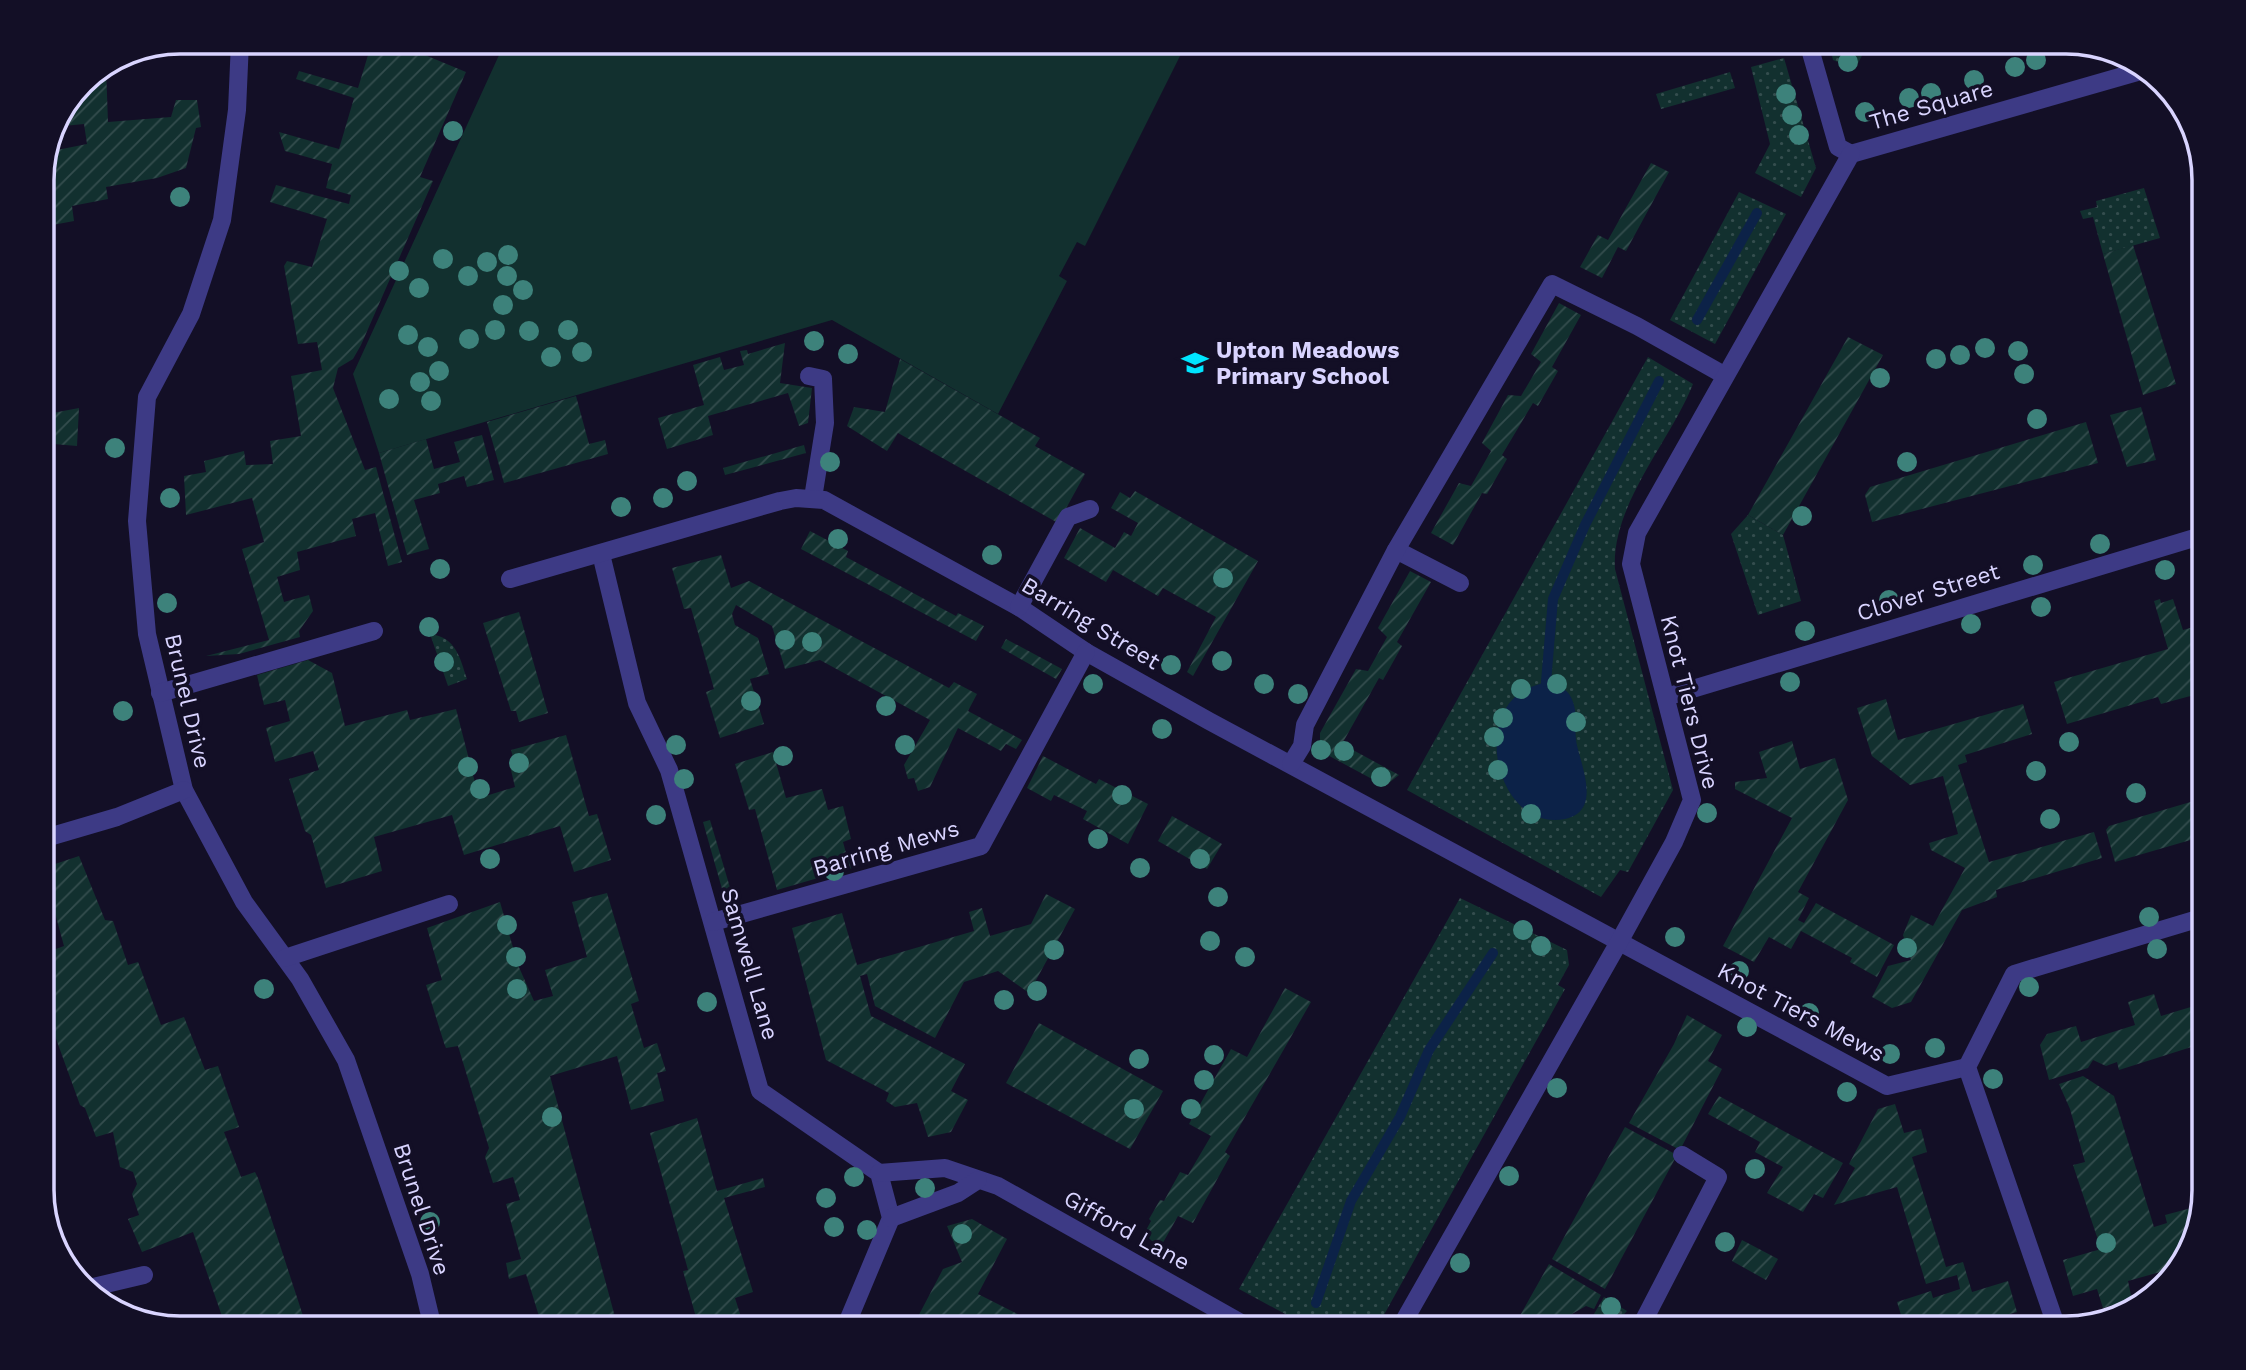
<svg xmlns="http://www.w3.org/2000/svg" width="2246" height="1370" font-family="'Work Sans',sans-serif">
  <defs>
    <pattern id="grass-dots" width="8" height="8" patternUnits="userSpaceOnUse" patternTransform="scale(1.75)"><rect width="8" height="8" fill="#12302f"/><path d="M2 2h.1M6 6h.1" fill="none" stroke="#344d4e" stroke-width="1.8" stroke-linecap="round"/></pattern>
    <pattern id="garden-furrows" width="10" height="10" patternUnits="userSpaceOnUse" patternTransform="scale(1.75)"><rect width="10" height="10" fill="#12302f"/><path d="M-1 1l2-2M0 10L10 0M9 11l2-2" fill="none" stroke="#344d4e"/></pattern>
  </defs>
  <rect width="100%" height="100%" fill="#130f26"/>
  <!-- grass -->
  <g fill="url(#grass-dots)">
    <polygon points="1829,42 1869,42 1855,69 1833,60"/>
    <polygon points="1784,58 1816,168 1801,197 1755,173 1770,144 1751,67"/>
    <polygon points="1730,72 1735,88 1661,109 1656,94"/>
    <polygon points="2144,188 2160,238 2103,254 2093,217 2083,219 2080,211 2097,207 2096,201"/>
    <polygon points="1739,192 1786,214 1715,344 1670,320"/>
    <path d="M1648 357 1693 384C1670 442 1611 505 1615 569L1673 790 1628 872 1620 870 1601 897 1407 790Z"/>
    <polygon points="1748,515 1783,535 1801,601 1758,615 1731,534"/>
    <path d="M430 634C456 637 460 658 467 679L448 686Z"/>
    <polygon points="1460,898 1567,950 1569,965 1558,985 1565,989 1380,1322 1374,1319 1369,1328 1311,1328 1239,1289"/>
    <path d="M1604 1297 1627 1311C1611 1330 1594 1328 1571 1328L1591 1319Z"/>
  </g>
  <!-- park -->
  <polygon fill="#12302f" points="505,42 1187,42 1085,246 1077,242 1059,276 1067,281 998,414 832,320 379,453 353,374"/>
  <!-- garden -->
  <g fill="url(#garden-furrows)">
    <polygon points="372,42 396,43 466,72 420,177 433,181 361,345 353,359 338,368 333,388 365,470 376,467 402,562 388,566 375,513 352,519 356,536 297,552 300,570 277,577 284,602 309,595 313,611 299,631 300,637 239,654 206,656 269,640 242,549 264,542 252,498 186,515 184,476 206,472 204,461 244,451 246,465 273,464 270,441 301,436 291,376 322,370 317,342 298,344 284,266 287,261 312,267 327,219 270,202 276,185 349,204 351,195 326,188 332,164 285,151 279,132 339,149 354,98 296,79 299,71 358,88"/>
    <polygon points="106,67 108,122 171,117 176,100 197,100 201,127 196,128 186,168 157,178 106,187 108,199 72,206 74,221 42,227 42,172 47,152 87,144 84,124 53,127 83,82"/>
    <polygon points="1651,163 1669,172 1626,251 1618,247 1602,278 1580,267 1598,235 1608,240"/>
    <polygon points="2133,245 2176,384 2143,395 2103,254"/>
    <polygon points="1559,303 1581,315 1552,367 1558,371 1538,406 1533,403 1502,455 1507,459 1487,494 1482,493 1453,545 1431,533 1459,483 1471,486 1491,451 1482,443 1508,395 1521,396 1541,362 1531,354"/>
    <polygon points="1848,337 1883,355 1783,535 1748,515"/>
    <polygon points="785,343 780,383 812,388 808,423 799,426 788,393 708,416 713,435 667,449 658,418 704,405 693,365 720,357 724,370 744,365 740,351 747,350 748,354"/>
    <polygon points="900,359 1040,438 1035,446 1085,474 1058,523 898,433 887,451 847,426 854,407 885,412"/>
    <polygon points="576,396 589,444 605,440 608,454 504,483 487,422"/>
    <polygon points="2141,407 2156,460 2127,467 2110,415"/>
    <polygon points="79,408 77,446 42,443 42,415"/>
    <polygon points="2086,422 2098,463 1872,522 1865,495 1870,487"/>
    <polygon points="482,435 494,480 467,487 464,476 438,484 440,493 414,500 429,549 407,555 379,453 426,439 434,469 460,462 454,442"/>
    <polygon points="804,445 806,453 725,475 723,468"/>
    <polygon points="1135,491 1258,561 1193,676 1187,672 1216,617 1163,588 1158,596 1113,570 1106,582 1064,558 1080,528 1115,548 1124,532 1131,536 1138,523 1111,508 1120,492 1130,498"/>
    <polygon points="810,531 848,551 846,557 956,616 958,613 984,626 976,641 801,549"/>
    <polygon points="721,555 731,588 749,581 949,688 954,682 977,694 968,711 1022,740 1016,749 1006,744 1001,751 958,728 930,787 918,791 914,778 908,779 904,765 930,720 820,660 785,669 772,626 736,605 732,614 735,625 758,638 769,674 750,679 764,724 720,738 706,692 714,689 691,608 684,609 672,568"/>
    <polygon points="1410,571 1431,582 1397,642 1402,646 1383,680 1379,678 1342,744 1399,775 1385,786 1320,751 1320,733 1356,669 1368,671 1387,637 1378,628"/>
    <polygon points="2160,599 2161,603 2173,599 2183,630 2204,624 2204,687 2192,686 2194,695 2161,704 2158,697 2067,724 2054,682 2168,649 2154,601"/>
    <polygon points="519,612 548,713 519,722 516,711 511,711 483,623"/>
    <polygon points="1006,639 1062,669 1056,679 1001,648"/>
    <polygon points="308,660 332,673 345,726 407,710 410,720 456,709 479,798 515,787 510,766 515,764 511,750 566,735 589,816 597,814 611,860 574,872 560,826 464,855 452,815 374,837 382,871 326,888 311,835 305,831 289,779 319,770 313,751 275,762 266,728 290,721 285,700 264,705 257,675"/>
    <polygon points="1886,699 1898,740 2023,704 2032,734 1965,755 1967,762 1958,765 1989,862 2094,832 2102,858 1996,890 1997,897 1962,910 1911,1002 1892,1008 1872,997 1888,966 1911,960 1903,935 1911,915 1933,926 1965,868 1931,850 1929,843 1958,834 1943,776 1910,785 1872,756 1857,708"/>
    <polygon points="1792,741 1800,769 1835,758 1848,800 1798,892 1809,898 1798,920 1804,923 1816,903 1894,945 1877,977 1850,962 1852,958 1801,931 1791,949 1769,937 1754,962 1723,946 1792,818 1735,789 1735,782 1767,778 1759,752"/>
    <polygon points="773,752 786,798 822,789 828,810 843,806 851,839 843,842 846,853 855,851 859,866 777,890 755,809 749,810 735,764"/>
    <polygon points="1043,756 1096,784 1099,779 1148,804 1128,844 1083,819 1087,811 1054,795 1051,801 1027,788"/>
    <polygon points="2204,798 2204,825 2192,828 2194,839 2115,862 2106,830 2109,826"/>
    <polygon points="1172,816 1222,844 1207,869 1158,841"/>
    <polygon points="710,820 734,901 726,903 703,822"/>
    <polygon points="79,856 105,920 113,921 128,965 138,962 140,967 161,1025 184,1017 205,1070 218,1066 239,1127 224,1132 241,1177 255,1172 258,1178 307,1328 226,1328 193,1232 142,1252 128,1219 139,1215 132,1194 137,1184 133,1172 120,1167 113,1132 96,1137 85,1108 80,1105 42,1000 42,954 64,946 47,884 51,875 49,866"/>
    <polygon points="607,893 639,1001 631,1004 644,1048 657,1043 666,1071 657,1073 664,1101 631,1110 617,1056 550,1076 618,1328 538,1328 542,1326 526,1274 509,1279 506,1263 521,1259 506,1204 520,1200 513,1177 493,1183 485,1157 489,1148 458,1046 446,1048 444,1043 426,985 442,980 427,928 500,902 518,965 534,1001 553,996 545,970 587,957 572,902"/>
    <polygon points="1046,894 1075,909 1029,993 998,971 964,982 935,1038 875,1006 867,974 860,976 871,1016 965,1064 951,1091 968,1100 951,1132 928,1137 917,1103 895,1107 886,1101 889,1093 826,1060 792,928 842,913 857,965 974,931 969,912 982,908 990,936 1031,924"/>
    <polygon points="1285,988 1311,1002 1225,1152 1230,1156 1193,1223 1178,1216 1160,1248 1144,1234 1151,1221 1149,1219 1160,1200 1164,1201 1180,1172 1188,1175 1211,1136 1189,1124 1231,1049 1247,1057"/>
    <polygon points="2154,994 2161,1016 2204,1003 2204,1043 2119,1070 2117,1062 2106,1066 2093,1060 2088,1068 2049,1080 2040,1045 2047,1034 2076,1026 2081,1042 2135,1025 2128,1002"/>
    <polygon points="1687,1015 1722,1035 1708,1061 1722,1069 1680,1150 1629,1123 1674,1044"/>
    <polygon points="1039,1023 1163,1091 1130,1149 1006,1083"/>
    <polygon points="2083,1076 2114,1096 2154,1227 2167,1223 2165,1215 2195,1207 2197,1215 2185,1259 2178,1267 2128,1281 2132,1300 2103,1308 2097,1289 2073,1296 2063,1260 2101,1249 2073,1165 2085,1162 2070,1109 2059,1084"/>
    <polygon points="1719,1096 1843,1163 1823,1198 1814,1194 1803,1212 1767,1193 1783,1167 1755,1152 1760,1142 1708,1114"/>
    <polygon points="1895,1104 1904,1133 1921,1129 1927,1152 1912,1157 1946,1267 1963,1262 1972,1292 2008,1281 2017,1312 1989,1320 1991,1328 1905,1328 1897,1302 1931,1291 1933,1298 1960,1289 1957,1275 1926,1284 1897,1187 1834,1205 1855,1168 1849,1164 1878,1109"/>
    <polygon points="697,1118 717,1191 763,1178 765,1187 724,1198 753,1292 735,1298 742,1320 749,1318 752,1328 699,1328 683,1271 688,1270 650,1133"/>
    <polygon points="1625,1127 1677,1155 1605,1289 1552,1259"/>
    <polygon points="972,1219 1007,1239 978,1294 1045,1328 912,1328 943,1269 962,1262 947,1226"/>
    <polygon points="1742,1240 1778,1259 1766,1280 1732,1261"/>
    <polygon points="1549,1264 1601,1295 1594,1309 1586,1306 1565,1318 1560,1328 1513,1328"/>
  </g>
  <!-- water -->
  <path fill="#0c2248" d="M1546 682C1553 685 1564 687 1569 694 1579 709 1574 723 1576 740 1579 762 1604 811 1565 819 1505 831 1476 737 1513 699 1522 689 1534 686 1546 682Z"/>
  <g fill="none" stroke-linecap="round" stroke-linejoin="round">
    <!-- stream -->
    <g stroke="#0c2248" stroke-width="10">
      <polyline points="1697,320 1757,213"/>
      <polyline points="1546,682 1553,599 1585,525 1659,381"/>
      <polyline points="1316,1303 1351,1201 1400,1117 1429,1050 1493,953"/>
    </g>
    <!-- minor -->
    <g stroke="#3d3a85" stroke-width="18">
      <polyline points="240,42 237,110 222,220 191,314 147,397 137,521 147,634 184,790 244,902 300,979 346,1060 420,1274 433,1328"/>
      <polyline points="417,42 421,43"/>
      <polyline points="1808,42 1838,147 1851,154 2144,70"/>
      <polyline points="809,376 823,379 825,423 813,498"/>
      <polyline points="1396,550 1460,583"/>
      <polyline points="601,554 637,703 669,770 760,1091 879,1173 891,1218 845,1328"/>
      <polyline points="510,579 780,501 796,498 824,500 1019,607 1086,652 1209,721 1887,1086 1967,1067"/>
      <polyline points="1019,607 1068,517 1090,509"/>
      <polyline points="160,693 374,631"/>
      <polyline points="1666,697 2204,535"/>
      <polyline points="1291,764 1302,746 1305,725 1396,550 1552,284 1637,326 1724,375"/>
      <polyline points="42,839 117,817 184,790"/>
      <polyline points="713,922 981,846 1086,652"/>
      <polyline points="285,958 449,904"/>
      <polyline points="879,1173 945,1168 998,1186 1250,1328"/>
      <polyline points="891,1218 958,1193 978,1180"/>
      <polyline points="89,1288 144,1275"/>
      <polyline points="1400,1328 1619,942 1674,842 1692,800 1631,564 1637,533 1851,154"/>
      <polyline points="1623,1328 1643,1322 1718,1177 1682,1155"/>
      <polyline points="2057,1328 1967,1067 2014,974 2204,917"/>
    </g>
  </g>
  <!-- trees -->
  <g fill="#3d827b">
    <circle cx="2036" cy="60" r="10"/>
    <circle cx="1848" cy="62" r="10"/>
    <circle cx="2015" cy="67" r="10"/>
    <circle cx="1974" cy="80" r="10"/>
    <circle cx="1931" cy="93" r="10"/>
    <circle cx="1786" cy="94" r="10"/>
    <circle cx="1909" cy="98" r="10"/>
    <circle cx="1865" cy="112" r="10"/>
    <circle cx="1792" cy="115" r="10"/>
    <circle cx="453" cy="131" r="10"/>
    <circle cx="1799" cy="135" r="10"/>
    <circle cx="180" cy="197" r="10"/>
    <circle cx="508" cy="255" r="10"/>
    <circle cx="443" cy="259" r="10"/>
    <circle cx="487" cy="262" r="10"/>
    <circle cx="399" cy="271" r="10"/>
    <circle cx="468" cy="276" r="10"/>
    <circle cx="507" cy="276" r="10"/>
    <circle cx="419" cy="288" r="10"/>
    <circle cx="523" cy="290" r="10"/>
    <circle cx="503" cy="305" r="10"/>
    <circle cx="495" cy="330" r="10"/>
    <circle cx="568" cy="330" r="10"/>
    <circle cx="529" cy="331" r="10"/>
    <circle cx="408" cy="335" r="10"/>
    <circle cx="469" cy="339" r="10"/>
    <circle cx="814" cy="341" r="10"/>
    <circle cx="428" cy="347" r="10"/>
    <circle cx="1985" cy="348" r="10"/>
    <circle cx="2018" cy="351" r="10"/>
    <circle cx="582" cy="352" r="10"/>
    <circle cx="848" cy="354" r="10"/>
    <circle cx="1960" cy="355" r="10"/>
    <circle cx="551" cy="357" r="10"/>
    <circle cx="1936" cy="359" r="10"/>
    <circle cx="439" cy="371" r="10"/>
    <circle cx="2024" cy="374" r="10"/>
    <circle cx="1880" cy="378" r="10"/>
    <circle cx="420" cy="382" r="10"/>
    <circle cx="389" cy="399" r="10"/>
    <circle cx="431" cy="401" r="10"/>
    <circle cx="2037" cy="419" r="10"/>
    <circle cx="115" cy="448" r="10"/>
    <circle cx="830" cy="462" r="10"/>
    <circle cx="1907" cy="462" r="10"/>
    <circle cx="687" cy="481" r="10"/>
    <circle cx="170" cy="498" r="10"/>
    <circle cx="663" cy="498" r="10"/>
    <circle cx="621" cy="507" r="10"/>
    <circle cx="1802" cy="516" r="10"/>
    <circle cx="838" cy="539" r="10"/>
    <circle cx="2100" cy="544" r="10"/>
    <circle cx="992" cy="555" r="10"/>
    <circle cx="2033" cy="565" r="10"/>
    <circle cx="440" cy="569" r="10"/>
    <circle cx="2165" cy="570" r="10"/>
    <circle cx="1223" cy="578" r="10"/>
    <circle cx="1889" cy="600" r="10"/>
    <circle cx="167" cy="603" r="10"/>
    <circle cx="2041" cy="607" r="10"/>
    <circle cx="1971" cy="624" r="10"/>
    <circle cx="429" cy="627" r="10"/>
    <circle cx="1805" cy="631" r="10"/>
    <circle cx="785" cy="640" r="10"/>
    <circle cx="812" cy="642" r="10"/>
    <circle cx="1222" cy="661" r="10"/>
    <circle cx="444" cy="662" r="10"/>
    <circle cx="1171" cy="665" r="10"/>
    <circle cx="1790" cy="682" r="10"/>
    <circle cx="1093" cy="684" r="10"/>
    <circle cx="1264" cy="684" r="10"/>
    <circle cx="1557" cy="684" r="10"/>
    <circle cx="1521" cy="689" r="10"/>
    <circle cx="1298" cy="694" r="10"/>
    <circle cx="751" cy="701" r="10"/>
    <circle cx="886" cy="706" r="10"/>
    <circle cx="123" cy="711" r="10"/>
    <circle cx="1503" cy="718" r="10"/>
    <circle cx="1576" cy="722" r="10"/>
    <circle cx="1162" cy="729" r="10"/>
    <circle cx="1494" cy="737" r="10"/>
    <circle cx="2069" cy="742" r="10"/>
    <circle cx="676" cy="745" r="10"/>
    <circle cx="905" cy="745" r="10"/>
    <circle cx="1321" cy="750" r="10"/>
    <circle cx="1344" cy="751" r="10"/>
    <circle cx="783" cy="756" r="10"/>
    <circle cx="519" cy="763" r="10"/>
    <circle cx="468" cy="767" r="10"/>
    <circle cx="1498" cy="770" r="10"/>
    <circle cx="2036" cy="771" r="10"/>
    <circle cx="1381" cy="777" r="10"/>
    <circle cx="684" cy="779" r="10"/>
    <circle cx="480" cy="789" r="10"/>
    <circle cx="2136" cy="793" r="10"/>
    <circle cx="1122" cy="795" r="10"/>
    <circle cx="1707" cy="813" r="10"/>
    <circle cx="1531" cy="814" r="10"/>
    <circle cx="656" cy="815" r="10"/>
    <circle cx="2050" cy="819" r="10"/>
    <circle cx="1098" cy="839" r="10"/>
    <circle cx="490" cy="859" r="10"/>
    <circle cx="1200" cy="859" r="10"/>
    <circle cx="1140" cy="868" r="10"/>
    <circle cx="834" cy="871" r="10"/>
    <circle cx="1218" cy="897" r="10"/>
    <circle cx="2149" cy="917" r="10"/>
    <circle cx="507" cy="925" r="10"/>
    <circle cx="1523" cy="930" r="10"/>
    <circle cx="1675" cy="937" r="10"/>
    <circle cx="1210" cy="941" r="10"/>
    <circle cx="1541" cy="946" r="10"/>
    <circle cx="1907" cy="948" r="10"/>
    <circle cx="2157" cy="949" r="10"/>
    <circle cx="1054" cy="950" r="10"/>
    <circle cx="516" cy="957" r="10"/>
    <circle cx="1245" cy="957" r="10"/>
    <circle cx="1739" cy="971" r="10"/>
    <circle cx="2029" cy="987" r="10"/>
    <circle cx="264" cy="989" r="10"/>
    <circle cx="517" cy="989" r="10"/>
    <circle cx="1037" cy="991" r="10"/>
    <circle cx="1004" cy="1000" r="10"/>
    <circle cx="707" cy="1002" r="10"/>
    <circle cx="1809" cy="1013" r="10"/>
    <circle cx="1747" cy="1027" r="10"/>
    <circle cx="1935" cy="1048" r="10"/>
    <circle cx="1890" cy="1054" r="10"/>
    <circle cx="1214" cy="1055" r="10"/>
    <circle cx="1139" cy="1059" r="10"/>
    <circle cx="1993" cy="1079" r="10"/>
    <circle cx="1204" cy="1080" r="10"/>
    <circle cx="1557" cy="1088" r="10"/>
    <circle cx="1847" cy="1092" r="10"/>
    <circle cx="1134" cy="1109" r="10"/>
    <circle cx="1191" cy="1109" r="10"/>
    <circle cx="552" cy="1117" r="10"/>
    <circle cx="1755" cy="1169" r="10"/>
    <circle cx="1509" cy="1176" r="10"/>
    <circle cx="854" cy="1177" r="10"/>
    <circle cx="925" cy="1188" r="10"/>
    <circle cx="826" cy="1198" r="10"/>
    <circle cx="430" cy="1222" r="10"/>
    <circle cx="834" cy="1227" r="10"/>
    <circle cx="867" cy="1230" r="10"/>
    <circle cx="962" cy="1234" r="10"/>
    <circle cx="1725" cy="1242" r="10"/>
    <circle cx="2106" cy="1243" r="10"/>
    <circle cx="1460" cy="1263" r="10"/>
    <circle cx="1611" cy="1307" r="10"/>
  </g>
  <!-- icons -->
  <defs>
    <g id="school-bare" transform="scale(2.1)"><path d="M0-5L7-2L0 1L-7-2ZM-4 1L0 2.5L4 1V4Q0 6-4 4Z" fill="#00e5ff" stroke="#130f26" stroke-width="2.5" paint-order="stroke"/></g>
  </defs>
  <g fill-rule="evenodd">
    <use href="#school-bare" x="1195" y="363"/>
  </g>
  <g text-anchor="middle" stroke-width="7" stroke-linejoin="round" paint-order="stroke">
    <!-- street labels -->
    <g font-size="23" fill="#d9d4ff" stroke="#130f26">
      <text transform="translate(1931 105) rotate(-16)" y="8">The Square</text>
      <text transform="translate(1928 592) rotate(-17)" y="8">Clover Street</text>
      <text transform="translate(1091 623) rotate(31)" y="8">Barring Street</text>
      <text transform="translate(188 701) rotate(77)" y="8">Brunel Drive</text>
      <text transform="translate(1690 702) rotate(76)" y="8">Knot Tiers Drive</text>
      <text transform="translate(886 848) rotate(-16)" y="8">Barring Mews</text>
      <text transform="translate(750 964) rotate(74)" y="8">Samwell Lane</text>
      <text transform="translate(1801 1012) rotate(28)" y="8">Knot Tiers Mews</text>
      <text transform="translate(422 1209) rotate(72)" y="8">Brunel Drive</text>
      <text transform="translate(1127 1230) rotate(29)" y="8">Gifford Lane</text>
    </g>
    <!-- poi labels -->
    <g font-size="23" font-weight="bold" fill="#d9d4ff" stroke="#130f26" text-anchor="start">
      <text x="1216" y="358">Upton Meadows<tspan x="1216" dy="26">Primary School</tspan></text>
    </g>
  </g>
  <!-- crop -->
  <path d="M0 0H2246V1370H0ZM180 54H2066A126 126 0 0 1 2192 180V1190A126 126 0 0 1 2066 1316H180A126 126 0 0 1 54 1190V180A126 126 0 0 1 180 54Z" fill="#130f26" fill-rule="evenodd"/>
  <path fill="none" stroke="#d9d4ff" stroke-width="3.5" d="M180 54H2066A126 126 0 0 1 2192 180V1190A126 126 0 0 1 2066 1316H180A126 126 0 0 1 54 1190V180A126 126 0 0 1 180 54Z"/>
</svg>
